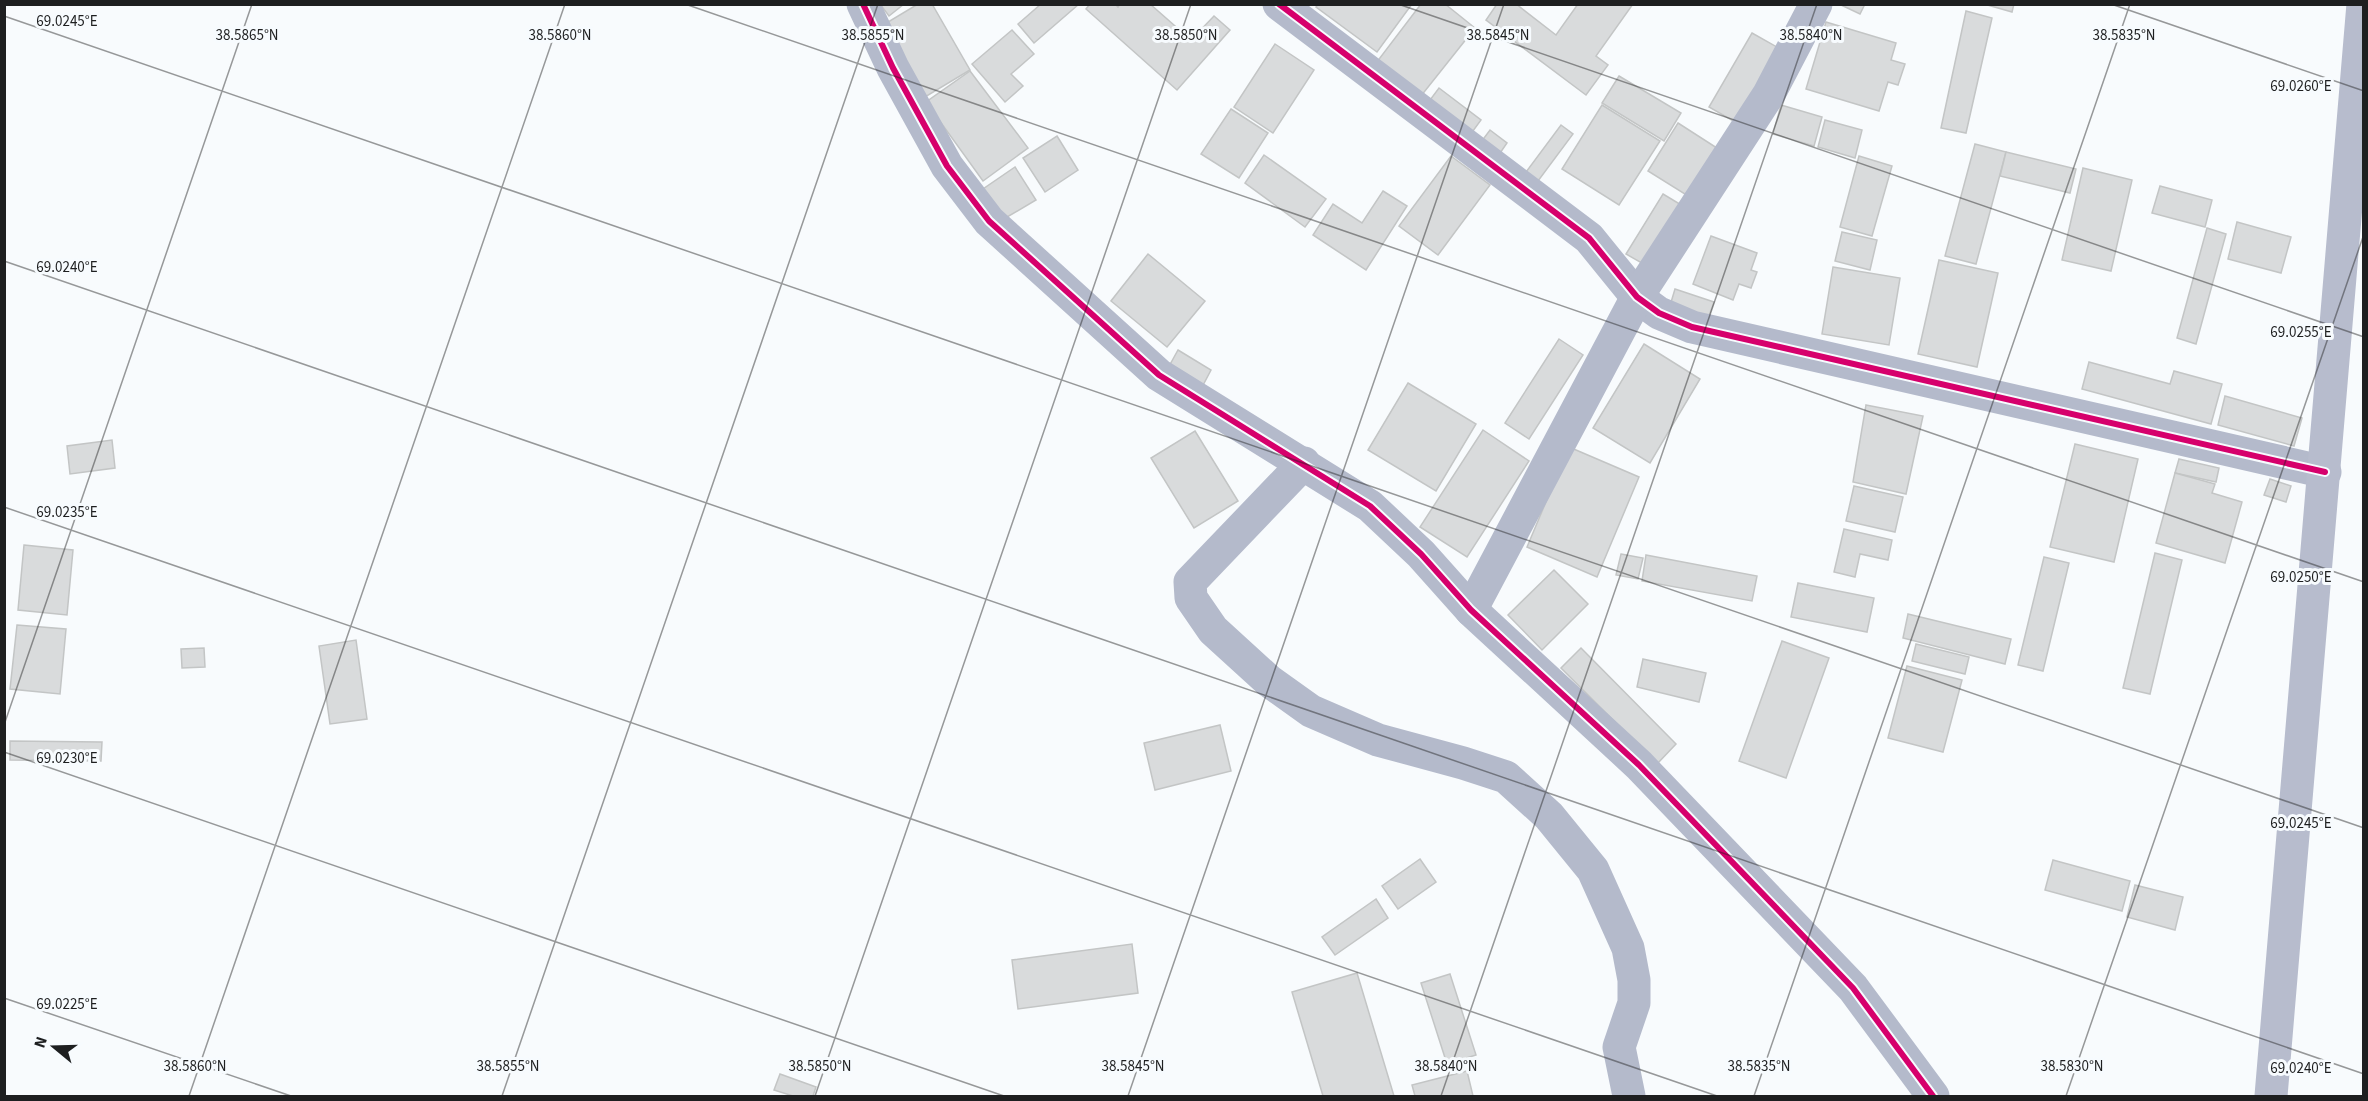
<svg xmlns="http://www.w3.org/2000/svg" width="2368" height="1101" font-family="'Source Sans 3',sans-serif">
  <rect width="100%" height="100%" fill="#f8fbfd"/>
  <!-- building -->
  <g fill="#d9dbdc" stroke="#c3c5c5" stroke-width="1.5">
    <polygon points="880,4 904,4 889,16"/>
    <polygon points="918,4 932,4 970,70 925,97 883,25"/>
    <polygon points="1041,4 1079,4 1034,43 1018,24"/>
    <polygon points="1090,4 1115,4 1118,7 1120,4 1150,4 1191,40 1214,16 1230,30 1177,90 1086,9"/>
    <polygon points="1318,4 1412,4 1377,52 1316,7"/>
    <polygon points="1421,4 1445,4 1475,28 1417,101 1373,67"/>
    <polygon points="1497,4 1516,4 1556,35 1578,4 1633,4 1596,56 1608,65 1586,95 1486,20"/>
    <polygon points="1839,4 1865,4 1860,14"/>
    <polygon points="1984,4 2014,4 2012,12"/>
    <polygon points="1966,11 1992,18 1966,133 1941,128"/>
    <polygon points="1826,22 1896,43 1891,60 1905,64 1898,85 1888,82 1879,111 1806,89"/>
    <polygon points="1012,30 1034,54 1011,74 1023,86 1005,102 972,64"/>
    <polygon points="1752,33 1784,51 1742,126 1709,107"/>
    <polygon points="1275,44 1314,70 1273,133 1234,107"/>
    <polygon points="970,71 1028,148 983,181 926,102"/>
    <polygon points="1619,76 1681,113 1664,141 1602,103"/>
    <polygon points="1439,88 1481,120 1470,135 1427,104"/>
    <polygon points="1602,105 1660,141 1619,205 1562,169"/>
    <polygon points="1781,105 1822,117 1814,146 1773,134"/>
    <polygon points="1231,109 1268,133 1239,178 1201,154"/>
    <polygon points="1825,120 1862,130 1855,158 1818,147"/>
    <polygon points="1678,123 1717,148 1688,196 1648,171"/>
    <polygon points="1561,125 1573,134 1538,181 1526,172"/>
    <polygon points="1490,130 1507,143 1496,159 1478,146"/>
    <polygon points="1057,136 1078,170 1045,192 1023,158"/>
    <polygon points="1975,144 2006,152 1976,264 1945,256"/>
    <polygon points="2006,152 2076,169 2070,193 2000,176"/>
    <polygon points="1264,155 1326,199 1305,227 1245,183"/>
    <polygon points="1451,156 1490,185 1438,255 1399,226"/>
    <polygon points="1859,156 1892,166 1872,236 1840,227"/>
    <polygon points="1015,167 1036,200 1002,220 983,189"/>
    <polygon points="2083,168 2132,180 2111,271 2062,260"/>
    <polygon points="2160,186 2212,200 2205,227 2152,213"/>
    <polygon points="1383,191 1407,206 1366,270 1313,235 1333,204 1362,223"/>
    <polygon points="1663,194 1683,206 1647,266 1626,254"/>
    <polygon points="2237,222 2291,237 2281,273 2228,259"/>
    <polygon points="2207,228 2226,234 2196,344 2177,338"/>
    <polygon points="1842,232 1877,240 1870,270 1835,261"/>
    <polygon points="1711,236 1757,253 1751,270 1757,272 1751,288 1739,284 1733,300 1693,284"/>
    <polygon points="1148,254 1205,301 1167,347 1111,301"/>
    <polygon points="1939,260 1998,273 1977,367 1918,354"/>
    <polygon points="1833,267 1900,278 1889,345 1822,334"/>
    <polygon points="1675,289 1714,302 1707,321 1669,309"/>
    <polygon points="1559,339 1583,355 1529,439 1505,423"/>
    <polygon points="1644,344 1700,379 1650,463 1593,428"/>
    <polygon points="1178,350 1211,370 1201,389 1167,370"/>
    <polygon points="2089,362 2170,384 2174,371 2222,384 2211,424 2082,389"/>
    <polygon points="1408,383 1476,424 1436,491 1368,450"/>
    <polygon points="2225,396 2302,418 2294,446 2218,425"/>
    <polygon points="1866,405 1923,416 1906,494 1853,482"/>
    <polygon points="1483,430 1529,461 1467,557 1420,527"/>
    <polygon points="1195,431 1238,501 1194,528 1151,458"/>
    <polygon points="112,440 115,468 70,474 67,446"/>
    <polygon points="2075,444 2138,459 2114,562 2050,547"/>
    <polygon points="1569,447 1639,477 1597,577 1527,547"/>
    <polygon points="2179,459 2219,468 2216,482 2175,473"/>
    <polygon points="2175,473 2215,484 2212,493 2242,502 2225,563 2156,543"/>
    <polygon points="2270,479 2291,486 2286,502 2264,495"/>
    <polygon points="1854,486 1903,497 1895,532 1846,521"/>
    <polygon points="1844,529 1892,540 1888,560 1860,554 1855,577 1834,572"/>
    <polygon points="24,545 73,550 67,615 18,610"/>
    <polygon points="2155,553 2182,560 2150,694 2123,688"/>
    <polygon points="1621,554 1643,558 1638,579 1616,575"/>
    <polygon points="1646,555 1757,576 1752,601 1642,581"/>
    <polygon points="2044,557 2069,563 2043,671 2018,665"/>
    <polygon points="1554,570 1588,604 1542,650 1508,615"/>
    <polygon points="1798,583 1874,598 1867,632 1791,617"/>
    <polygon points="1908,614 2011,639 2005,664 1903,638"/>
    <polygon points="17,625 66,629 60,694 10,689"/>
    <polygon points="356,640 367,719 330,724 319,646"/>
    <polygon points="1782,641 1829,658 1786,778 1739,761"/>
    <polygon points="1916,644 1969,657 1965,674 1912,661"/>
    <polygon points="204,648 205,667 182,668 181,649"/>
    <polygon points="1581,648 1676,744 1657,764 1561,668"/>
    <polygon points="1643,659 1706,673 1699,702 1637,687"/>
    <polygon points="1907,666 1962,680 1943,752 1888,738"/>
    <polygon points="1220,725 1231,771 1155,790 1144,743"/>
    <polygon points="10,741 102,742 101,761 10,760"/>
    <polygon points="1420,859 1436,882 1398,909 1382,886"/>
    <polygon points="2053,860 2130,881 2122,911 2045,890"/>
    <polygon points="2135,885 2183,897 2175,930 2127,917"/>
    <polygon points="1376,899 1388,918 1335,955 1322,937"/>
    <polygon points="1132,944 1138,993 1018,1009 1012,960"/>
    <polygon points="1357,973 1394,1096 1323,1096 1292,992"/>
    <polygon points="1450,974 1476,1055 1447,1064 1421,983"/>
    <polygon points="1467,1071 1473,1096 1415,1096 1412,1085"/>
    <polygon points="780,1074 816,1087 813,1096 793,1096 774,1090"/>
  </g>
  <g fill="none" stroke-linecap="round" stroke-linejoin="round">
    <!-- minor -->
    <g stroke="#b4bacb" stroke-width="33">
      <polyline points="863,4 893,68 947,166 989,221 1159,375 1370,506 1421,554 1471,610 1639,765 1853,988 1933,1096"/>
      <polyline points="1279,4 1589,238 1637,297 1659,313 1692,327 2325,472"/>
      <polyline points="1304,463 1190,582 1191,598 1213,630 1269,681 1311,711 1378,740 1463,763 1506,777 1549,816 1593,870 1628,948 1634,980 1634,1003 1619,1047 1629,1096"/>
      <polyline points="1471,610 1637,297 1769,94 1816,4"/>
    </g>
    <!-- major -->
    <polyline stroke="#b7bccd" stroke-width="33" points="2271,1096 2363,4"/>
    <!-- cycleway casing -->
    <g stroke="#f7fbfe" stroke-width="10">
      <g id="cycleway">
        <polyline points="863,4 893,68 947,166 989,221 1159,375 1370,506 1421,554 1471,610 1639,765 1853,988 1933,1096"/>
        <polyline points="1279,4 1589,238 1637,297 1659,313 1692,327 2325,472"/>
      </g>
    </g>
    <!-- cycleway -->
    <use href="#cycleway" stroke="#d6006c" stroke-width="6"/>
  </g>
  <!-- ticks -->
  <path fill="none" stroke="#1e1f20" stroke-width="1.5" stroke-opacity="0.45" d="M685 4 2364 582M1398 4 2364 337M2111 4 2364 91M4 16 2364 828M4 261 2364 1074M4 507 1717 1096M4 725 252 4M4 752 1004 1096M4 998 291 1096M189 1096 565 4M502 1096 878 4M815 1096 1191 4M1128 1096 1504 4M1441 1096 1817 4M1754 1096 2130 4M2066 1096 2364 234"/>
  <g font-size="15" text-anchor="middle" fill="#1e1f20" stroke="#f7fbfe" stroke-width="6" stroke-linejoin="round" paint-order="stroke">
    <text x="67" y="26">69.0245°E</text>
    <text x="247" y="40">38.5865°N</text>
    <text x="560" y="40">38.5860°N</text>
    <text x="873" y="40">38.5855°N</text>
    <text x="1186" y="40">38.5850°N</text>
    <text x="1498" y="40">38.5845°N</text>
    <text x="1811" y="40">38.5840°N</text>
    <text x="2124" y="40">38.5835°N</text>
    <text x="2301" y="91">69.0260°E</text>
    <text x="67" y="272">69.0240°E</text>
    <text x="2301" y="337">69.0255°E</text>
    <text x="67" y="517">69.0235°E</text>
    <text x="2301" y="582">69.0250°E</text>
    <text x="67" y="763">69.0230°E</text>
    <text x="2301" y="828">69.0245°E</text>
    <text x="67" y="1009">69.0225°E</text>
    <text x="195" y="1071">38.5860°N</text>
    <text x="508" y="1071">38.5855°N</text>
    <text x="820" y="1071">38.5850°N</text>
    <text x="1133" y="1071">38.5845°N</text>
    <text x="1446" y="1071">38.5840°N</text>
    <text x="1759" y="1071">38.5835°N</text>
    <text x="2072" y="1071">38.5830°N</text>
    <text x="2301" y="1073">69.0240°E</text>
  </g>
  <!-- border -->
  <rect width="2368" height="1101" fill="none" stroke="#1e1f20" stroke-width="12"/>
  <!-- north arrow -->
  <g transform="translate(54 1047) rotate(289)" stroke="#f7fbfe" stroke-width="4.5" paint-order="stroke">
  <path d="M0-4.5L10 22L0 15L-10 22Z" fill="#1e1f20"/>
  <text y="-9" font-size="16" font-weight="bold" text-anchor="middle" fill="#1e1f20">N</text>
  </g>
</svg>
